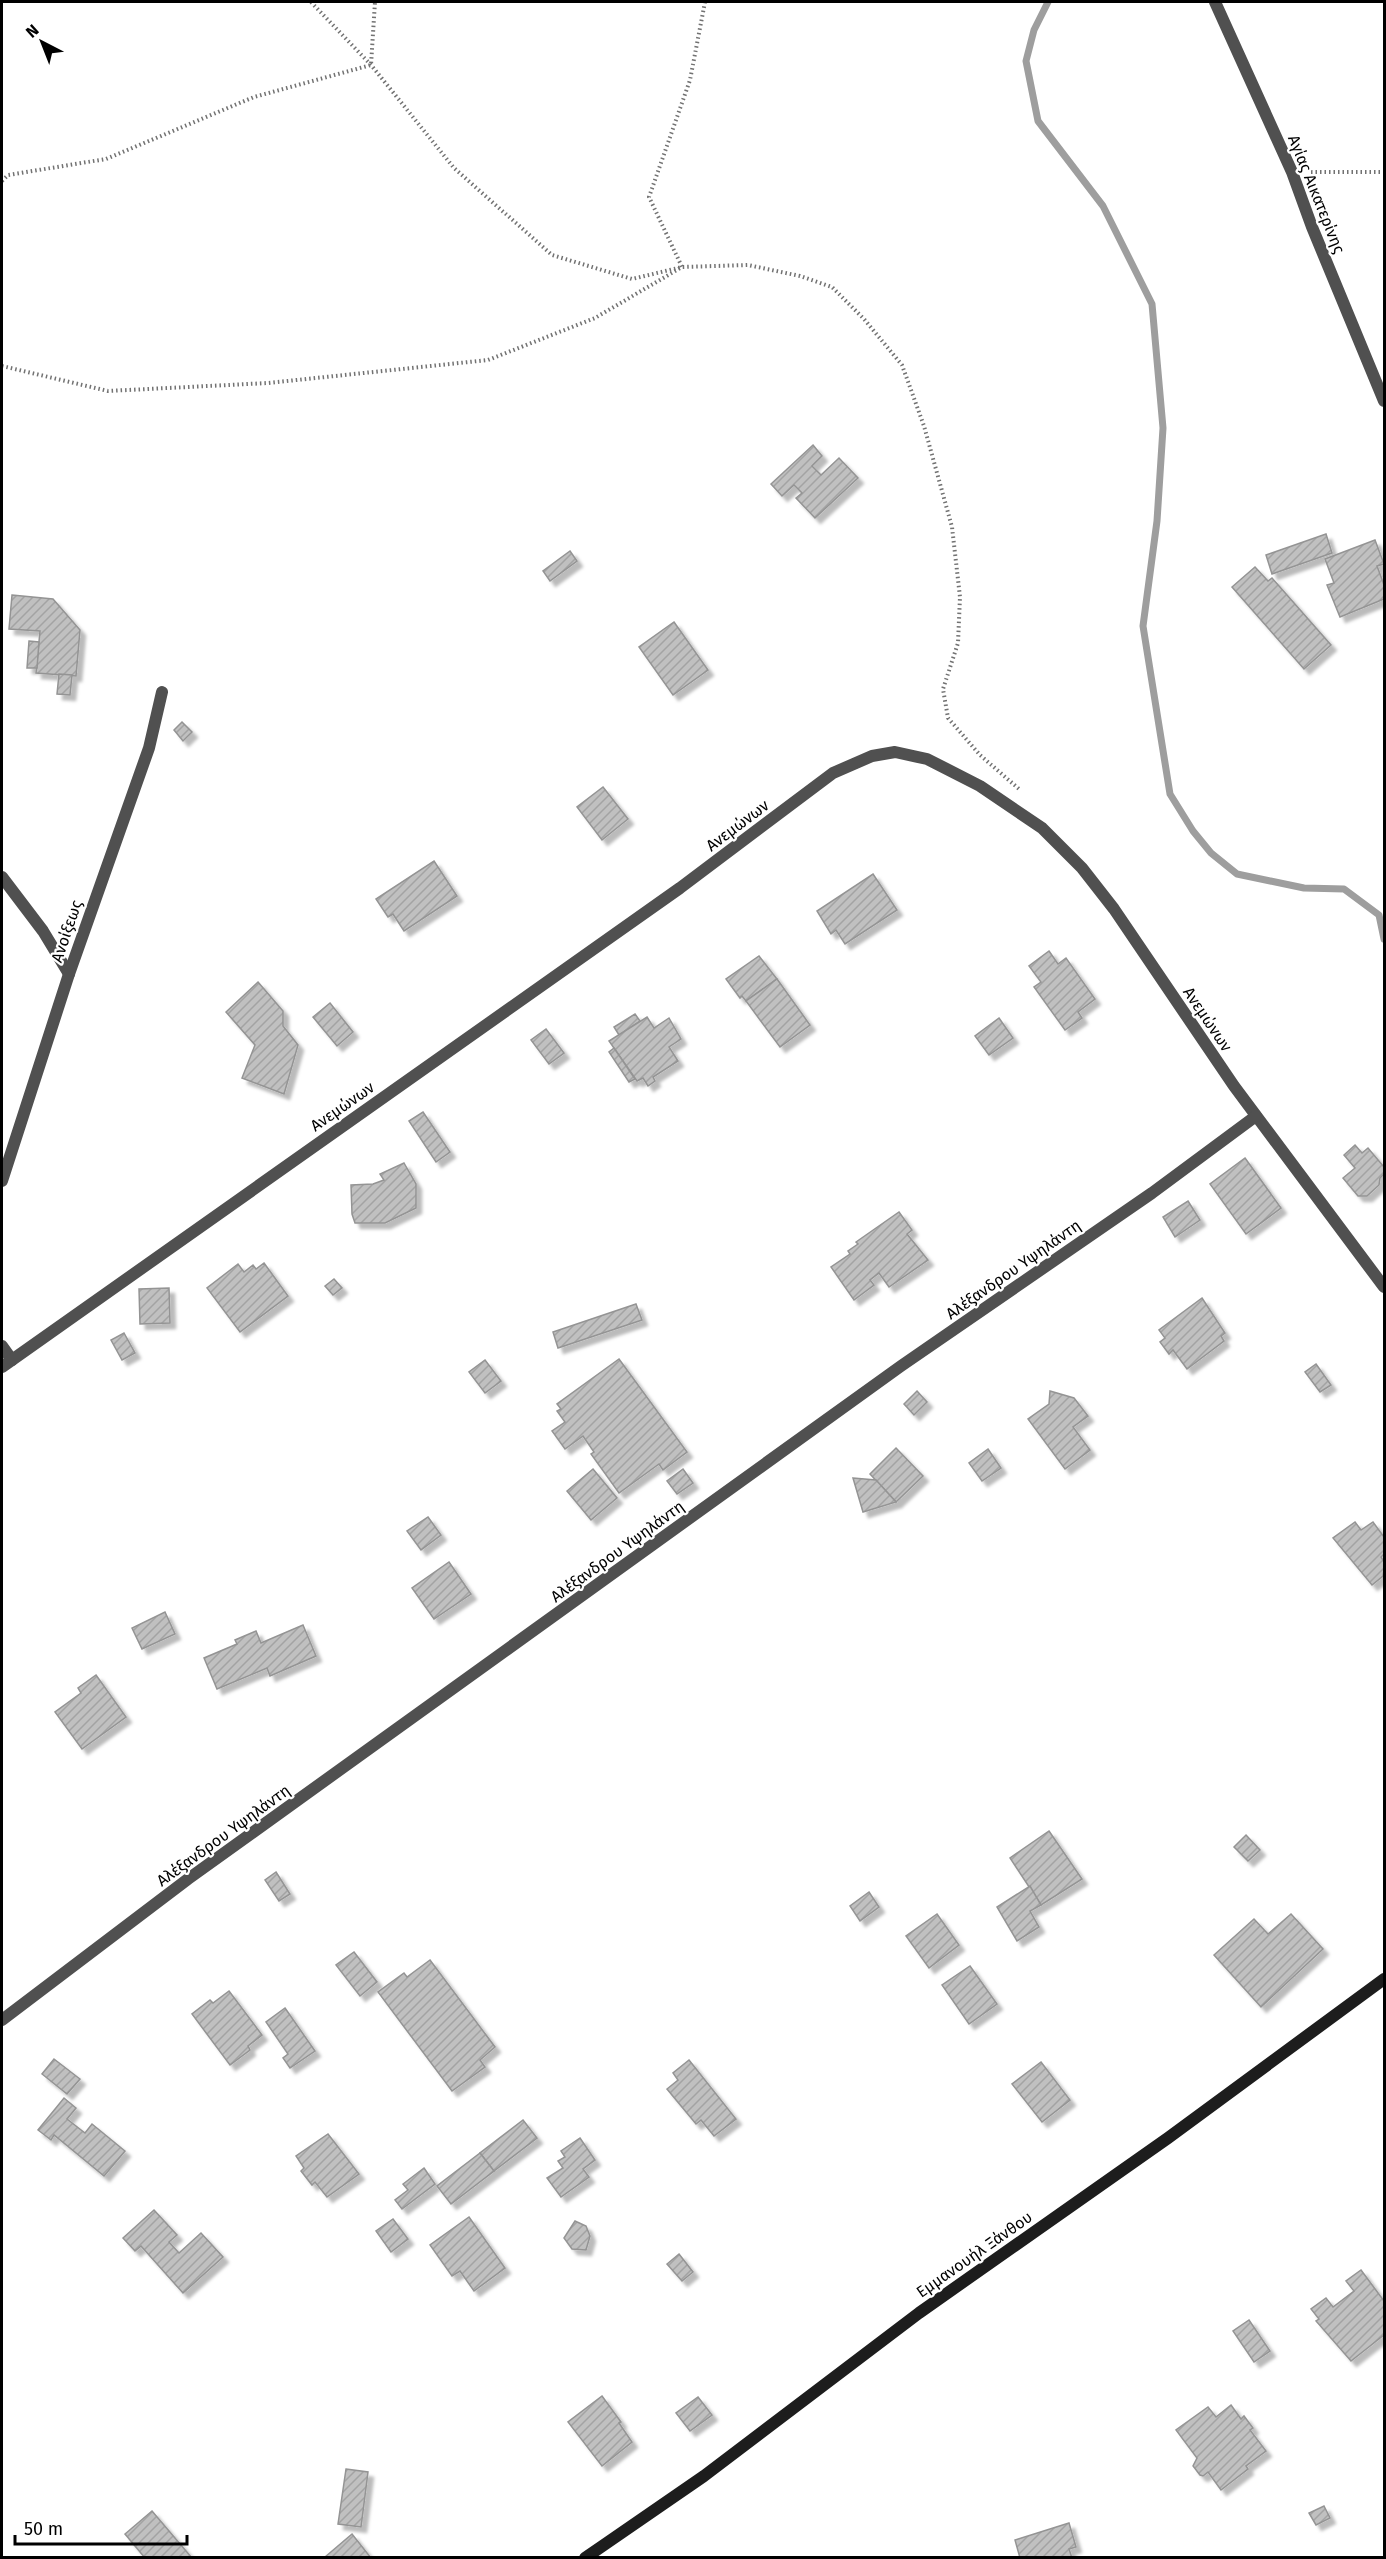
<svg xmlns="http://www.w3.org/2000/svg" width="1386" height="2559" font-family="'Fira Sans',sans-serif">
  <defs>
    <pattern id="building-hatch" width="6" height="6" patternUnits="userSpaceOnUse" patternTransform="scale(1.5)"><rect width="6" height="6" fill="#c0c0c0"/><path d="M-1 1l2-2M0 6l6-6M5 7l2-2" fill="none" stroke="#a3a3a3"/></pattern>
    <filter id="shadow"><feDropShadow dx="5.5" dy="5.5" stdDeviation="1.5" flood-color="#0004"/></filter>
  </defs>
  <rect width="100%" height="100%" fill="#fff"/>
  <g fill="none" stroke-linecap="round" stroke-linejoin="round">
    <!-- stream -->
    <polyline stroke="#9e9e9e" stroke-width="7" points="1048,2 1034,30 1026,61 1038,121 1103,206 1152,304 1163,428 1157,521 1143,626 1170,794 1193,831 1211,853 1237,874 1304,888 1344,889 1379,915 1384,939"/>
  </g>
  <!-- building -->
  <g fill="url(#building-hatch)" stroke="#949494" stroke-width="1.5" filter="url(#shadow)">
    <polygon points="813,445 822,456 812,466 821,475 839,458 858,478 815,518 796,498 802,493 794,485 782,496 771,484"/>
    <polygon points="1326,534 1332,553 1272,574 1266,555"/>
    <polygon points="1375,540 1384,564 1377,566 1384,585 1384,599 1340,617 1327,585 1334,583 1325,559"/>
    <polygon points="570,551 577,561 550,581 543,571"/>
    <polygon points="1255,567 1268,581 1272,578 1331,645 1304,669 1232,587"/>
    <polygon points="12,595 53,599 80,630 76,676 36,673 40,631 9,629"/>
    <polygon points="674,622 708,670 673,695 639,647"/>
    <polygon points="29,641 39,642 37,668 27,668"/>
    <polygon points="59,674 72,675 70,695 57,694"/>
    <polygon points="182,722 192,732 183,741 174,730"/>
    <polygon points="603,787 628,819 602,840 577,807"/>
    <polygon points="434,861 457,896 404,931 393,914 388,917 376,899"/>
    <polygon points="873,874 897,910 845,944 836,930 831,934 817,911"/>
    <polygon points="1049,951 1058,964 1066,958 1095,999 1078,1012 1082,1018 1065,1030 1034,987 1041,982 1029,966"/>
    <polygon points="759,956 777,979 746,1001 742,996 740,998 726,979"/>
    <polygon points="777,979 810,1025 780,1047 746,1001"/>
    <polygon points="258,982 283,1011 283,1026 298,1045 284,1094 242,1078 255,1045 226,1012"/>
    <polygon points="330,1003 353,1032 337,1046 313,1017"/>
    <polygon points="635,1014 640,1021 619,1035 614,1027"/>
    <polygon points="647,1017 654,1028 669,1018 681,1039 669,1047 678,1061 653,1077 655,1081 648,1086 643,1078 637,1081 609,1041"/>
    <polygon points="999,1018 1013,1038 989,1055 975,1036"/>
    <polygon points="546,1029 564,1053 549,1064 531,1040"/>
    <polygon points="614,1048 635,1079 629,1082 609,1052"/>
    <polygon points="423,1112 450,1152 436,1162 409,1121"/>
    <polygon points="1355,1145 1362,1153 1368,1148 1384,1167 1384,1174 1380,1178 1379,1185 1367,1196 1358,1196 1343,1178 1355,1168 1344,1155"/>
    <polygon points="1245,1158 1281,1208 1246,1234 1210,1184"/>
    <polygon points="404,1163 416,1184 416,1208 385,1223 355,1223 352,1214 351,1185 373,1184 384,1180 380,1174"/>
    <polygon points="1188,1201 1200,1220 1175,1237 1163,1217"/>
    <polygon points="899,1212 912,1230 907,1234 928,1260 889,1287 879,1273 870,1280 874,1285 854,1300 831,1267 850,1254 848,1251 858,1244 856,1242"/>
    <polygon points="264,1263 288,1296 240,1332 207,1288 238,1264 244,1272 253,1265 256,1269"/>
    <polygon points="334,1279 342,1288 333,1295 325,1286"/>
    <polygon points="169,1288 170,1323 140,1324 139,1289"/>
    <polygon points="1202,1298 1225,1333 1221,1336 1224,1341 1187,1369 1173,1350 1169,1354 1160,1342 1165,1338 1159,1330"/>
    <polygon points="636,1304 642,1320 558,1348 553,1332"/>
    <polygon points="124,1333 135,1353 122,1360 111,1340"/>
    <polygon points="619,1359 687,1452 663,1470 659,1464 619,1493 591,1454 594,1452 583,1436 565,1449 552,1431 565,1422 557,1411 561,1409 557,1404"/>
    <polygon points="485,1360 501,1381 485,1393 469,1372"/>
    <polygon points="1316,1364 1331,1385 1320,1392 1305,1372"/>
    <polygon points="917,1391 927,1402 914,1415 904,1404"/>
    <polygon points="1050,1391 1074,1398 1088,1416 1073,1427 1090,1450 1065,1469 1028,1419 1049,1404"/>
    <polygon points="896,1448 923,1476 896,1502 870,1474"/>
    <polygon points="988,1449 1001,1468 982,1481 969,1463"/>
    <polygon points="593,1469 617,1498 591,1520 567,1491"/>
    <polygon points="683,1469 693,1483 677,1494 667,1481"/>
    <polygon points="853,1478 876,1480 896,1502 863,1512"/>
    <polygon points="428,1517 441,1535 421,1550 407,1531"/>
    <polygon points="1355,1522 1361,1530 1373,1522 1384,1537 1384,1554 1381,1557 1384,1562 1384,1570 1383,1576 1372,1585 1333,1538"/>
    <polygon points="449,1562 471,1594 434,1619 412,1588"/>
    <polygon points="165,1612 175,1634 142,1649 132,1628"/>
    <polygon points="303,1625 316,1656 270,1676 267,1668 217,1689 204,1658 237,1644 235,1640 256,1631 261,1643"/>
    <polygon points="96,1675 126,1717 82,1749 55,1712 81,1693 78,1688"/>
    <polygon points="1049,1831 1082,1879 1041,1905 1010,1858"/>
    <polygon points="1246,1835 1260,1850 1248,1861 1234,1847"/>
    <polygon points="276,1872 290,1894 279,1901 265,1880"/>
    <polygon points="1030,1886 1041,1905 1030,1911 1039,1927 1017,1941 997,1907"/>
    <polygon points="869,1892 879,1907 860,1921 850,1906"/>
    <polygon points="937,1914 959,1945 929,1968 906,1936"/>
    <polygon points="1291,1914 1323,1949 1261,2007 1214,1955 1254,1919 1268,1934"/>
    <polygon points="354,1952 377,1982 360,1996 336,1965"/>
    <polygon points="430,1960 495,2047 480,2060 485,2067 452,2091 378,1992 404,1973 407,1977"/>
    <polygon points="970,1966 997,2004 969,2024 942,1985"/>
    <polygon points="229,1991 262,2035 248,2046 250,2050 230,2065 192,2014 210,2000 213,2003"/>
    <polygon points="285,2008 315,2051 290,2068 283,2058 288,2054 266,2022"/>
    <polygon points="54,2059 80,2079 67,2094 42,2074"/>
    <polygon points="689,2060 736,2119 714,2136 701,2120 696,2124 667,2089 678,2080 673,2073"/>
    <polygon points="1041,2062 1070,2100 1042,2122 1012,2084"/>
    <polygon points="64,2098 76,2108 67,2119 85,2133 92,2124 125,2151 104,2176 54,2135 51,2140 38,2130"/>
    <polygon points="523,2120 537,2138 494,2171 480,2153"/>
    <polygon points="328,2134 359,2174 327,2197 315,2182 312,2185 301,2171 304,2168 296,2156"/>
    <polygon points="580,2138 595,2160 583,2169 589,2177 561,2197 547,2178 563,2168 558,2161 565,2157 561,2151"/>
    <polygon points="480,2153 494,2171 451,2204 437,2186"/>
    <polygon points="424,2168 435,2184 402,2209 395,2200 408,2190 403,2184"/>
    <polygon points="154,2210 177,2235 169,2242 179,2253 201,2233 223,2257 183,2293 141,2246 135,2251 123,2238"/>
    <polygon points="469,2217 505,2268 474,2291 460,2271 452,2276 430,2245"/>
    <polygon points="393,2219 408,2239 391,2252 376,2231"/>
    <polygon points="575,2221 586,2226 590,2236 586,2250 572,2249 564,2238"/>
    <polygon points="679,2254 693,2272 682,2281 667,2264"/>
    <polygon points="1361,2270 1384,2301 1384,2335 1351,2361 1316,2321 1319,2319 1311,2309 1326,2298 1333,2307 1354,2291 1346,2281"/>
    <polygon points="1249,2320 1270,2351 1254,2362 1233,2331"/>
    <polygon points="602,2396 621,2422 619,2423 632,2442 602,2466 568,2422"/>
    <polygon points="698,2397 712,2415 690,2431 676,2413"/>
    <polygon points="1231,2405 1241,2419 1244,2416 1253,2428 1250,2430 1266,2451 1246,2466 1248,2469 1221,2490 1208,2472 1203,2476 1200,2475 1193,2466 1197,2458 1176,2430 1208,2407 1216,2417"/>
    <polygon points="346,2469 368,2472 361,2527 338,2524"/>
    <polygon points="1324,2506 1330,2518 1316,2525 1309,2513"/>
    <polygon points="152,2511 192,2558 145,2558 125,2534"/>
    <polygon points="1069,2523 1076,2547 1069,2549 1072,2558 1020,2558 1015,2540"/>
    <polygon points="352,2534 371,2558 326,2558 325,2557"/>
  </g>
  <g fill="none" stroke-linecap="round" stroke-linejoin="round">
    <!-- path -->
    <g stroke="#727272" stroke-width="4" stroke-dasharray="1.5 3" stroke-linecap="butt">
      <polyline points="311,2 371,65 454,168 552,255 632,279 682,267 748,265 800,276 832,287 864,319 902,365 924,426 952,527 960,597 958,643 943,689 948,718 980,755 1019,789"/>
      <polyline points="1311,172 1384,172"/>
      <polyline points="2,181 8,175 106,159 254,97 371,65 375,2"/>
      <polyline points="2,366 108,391 268,383 488,360 595,318 682,267 649,197 690,80 705,2"/>
    </g>
    <!-- street -->
    <g stroke="#505050" stroke-width="12">
      <polyline points="1215,2 1292,172 1312,227 1384,401"/>
      <polyline points="2,877 43,931 69,974"/>
      <polyline points="2,1181 69,974 149,748 162,692"/>
      <polyline points="2,1346 12,1360"/>
      <polyline points="2,1367 680,888 833,773 872,756 895,752 927,759 980,786 1042,828 1082,868 1114,909 1234,1086 1384,1287"/>
      <polyline points="2,2020 188,1879 901,1366 1152,1193 1256,1116"/>
    </g>
    <!-- secondary -->
    <polyline stroke="#1d1d1d" stroke-width="12" points="585,2558 704,2476 919,2313 1168,2138 1384,1979"/>
  </g>
  <g text-anchor="middle" stroke-width="4.5" stroke-linejoin="round" paint-order="stroke">
    <!-- street labels -->
    <g font-size="16" fill="#000" stroke="#fff">
      <text transform="translate(1317 194) rotate(68)" y="6">Αγίας Αικατερίνης</text>
      <text transform="translate(737 825) rotate(-37)" y="6">Ανεμώνων</text>
      <text transform="translate(66 931) rotate(-71)" y="6">Ανοίξεως</text>
      <text transform="translate(1208 1019) rotate(56)" y="6">Ανεμώνων</text>
      <text transform="translate(342 1106) rotate(-35)" y="6">Ανεμώνων</text>
      <text transform="translate(1013 1269) rotate(-35)" y="6">Αλέξανδρου Υψηλάντη</text>
      <text transform="translate(617 1551) rotate(-36)" y="6">Αλέξανδρου Υψηλάντη</text>
      <text transform="translate(223 1835) rotate(-36)" y="6">Αλέξανδρου Υψηλάντη</text>
      <text transform="translate(974 2254) rotate(-35)" y="6">Εμμανουήλ Ξάνθου</text>
    </g>
  </g>
  <!-- border -->
  <rect width="1386" height="2559" fill="none" stroke="#000000" stroke-width="6"/>
  <!-- north arrow -->
  <g transform="translate(42 42) rotate(318)" stroke="#ffffff" stroke-width="4.5" paint-order="stroke">
  <path d="M0-4.5L10 22L0 15L-10 22Z" fill="#000000"/>
  <text y="-9" font-size="16" font-weight="bold" text-anchor="middle" fill="#000000">N</text>
  </g>
  <!-- scale -->
  <path d="M15 2535v9h172v-9" fill="none" stroke="#000000" stroke-width="3"/>
  <text x="24" y="2535" font-size="18" fill="#000000" stroke="#ffffff" stroke-width="4.5" paint-order="stroke">50 m</text>
</svg>
